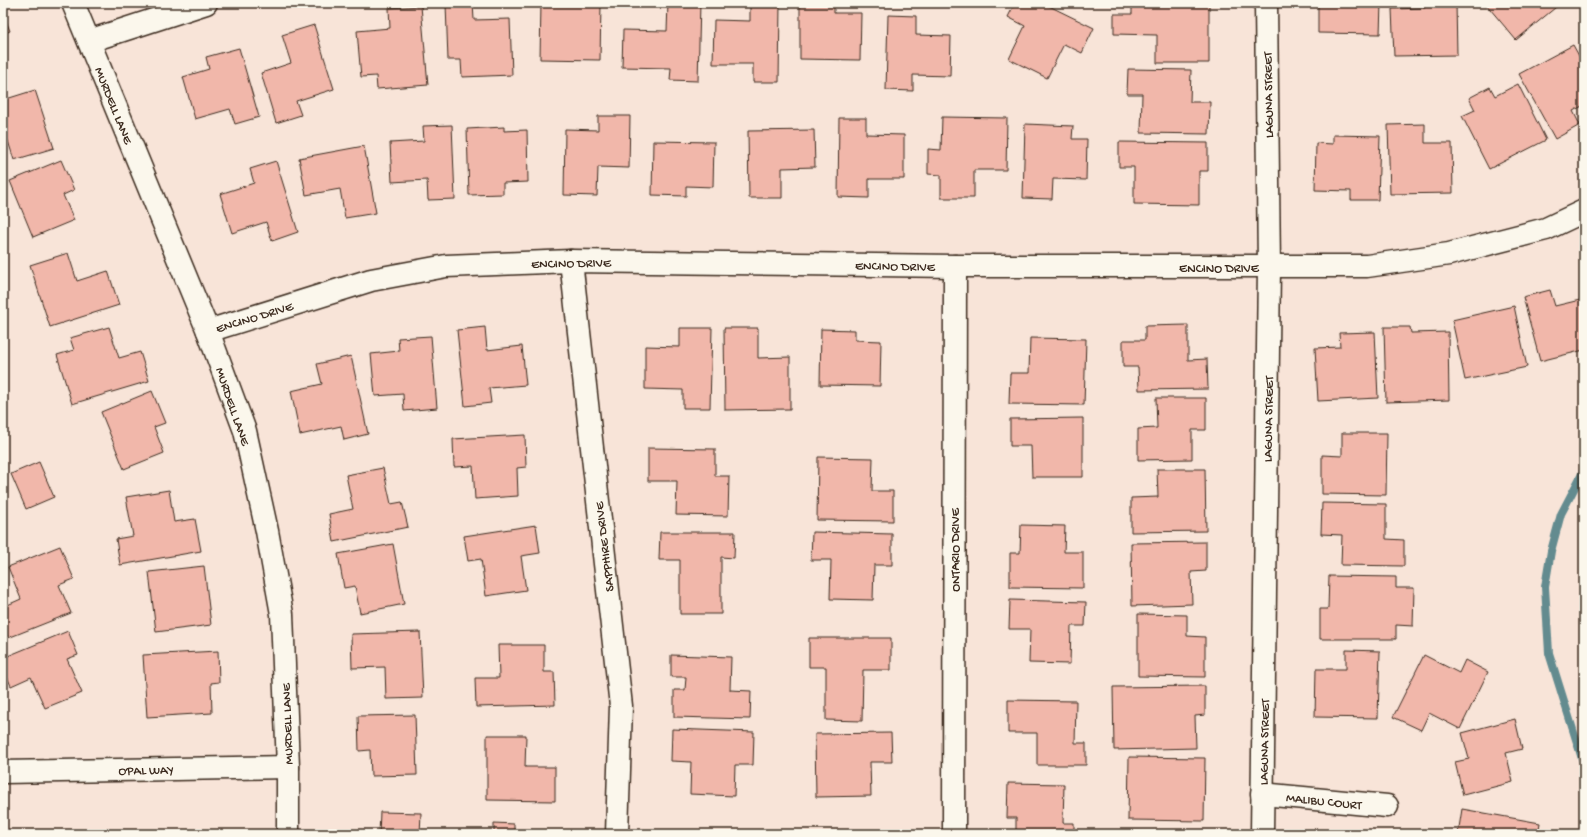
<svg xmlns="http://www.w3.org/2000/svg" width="1587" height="837" font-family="'Gochi Hand',sans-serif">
  <rect width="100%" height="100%" fill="#f8e4d8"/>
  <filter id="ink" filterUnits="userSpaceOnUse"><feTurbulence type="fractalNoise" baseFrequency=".025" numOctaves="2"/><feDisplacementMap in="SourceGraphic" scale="8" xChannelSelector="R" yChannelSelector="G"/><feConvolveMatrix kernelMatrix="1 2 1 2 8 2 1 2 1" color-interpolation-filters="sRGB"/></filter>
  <g filter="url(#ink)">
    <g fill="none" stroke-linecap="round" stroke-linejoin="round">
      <!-- stream -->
      <polyline stroke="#638b8f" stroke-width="8" points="1584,470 1561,514 1551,551 1545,587 1549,653 1584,765"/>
    </g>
    <!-- building -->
    <g fill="#f1b7aa" stroke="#3b2a1e">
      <polygon points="473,3 474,20 510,19 512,75 462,77 461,60 448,60 446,4"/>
      <polygon points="541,3 601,4 600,60 540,59"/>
      <polygon points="668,3 700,3 698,81 670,80 671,68 622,67 623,30 667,31"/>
      <polygon points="750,3 780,3 779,82 753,82 753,64 713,64 714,20 750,21"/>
      <polygon points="800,3 834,3 834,13 861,13 860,60 800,59"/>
      <polygon points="1015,3 1043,3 1094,28 1082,53 1064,44 1047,78 1009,59 1025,26 1008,17"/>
      <polygon points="1132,3 1209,3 1209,63 1157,63 1157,35 1114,34 1114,14 1132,14"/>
      <polygon points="1318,3 1381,3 1380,34 1318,33"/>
      <polygon points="1425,3 1456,3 1457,55 1394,56 1392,9 1425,8"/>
      <polygon points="1485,3 1561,3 1516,40"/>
      <polygon points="421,6 428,85 377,89 376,76 361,77 357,31 390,28 389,8"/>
      <polygon points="3,13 10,31 3,34"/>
      <polygon points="888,15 916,16 916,35 951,36 950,76 913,75 913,91 886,90"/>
      <polygon points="314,25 334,89 296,101 301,115 276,123 261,73 291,63 282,35"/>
      <polygon points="1573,45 1584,65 1584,105 1573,111 1580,125 1555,139 1519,74"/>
      <polygon points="239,48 259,117 235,124 230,109 195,119 183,77 209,69 206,57"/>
      <polygon points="1128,69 1191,70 1190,102 1210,102 1209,134 1141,133 1142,94 1127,94"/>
      <polygon points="1518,84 1546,140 1489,169 1462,116 1475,110 1469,98 1490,87 1495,96"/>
      <polygon points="35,90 54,148 14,160 3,125 3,100"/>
      <polygon points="598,116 630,116 629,168 598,167 597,196 564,195 565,129 598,130"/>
      <polygon points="942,117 1007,118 1006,170 974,170 974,198 941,198 941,175 928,174 928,149 941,150"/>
      <polygon points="839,118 866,118 866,134 904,135 904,179 869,179 869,198 838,197"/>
      <polygon points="1025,124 1073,126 1072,139 1087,139 1086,180 1053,179 1052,199 1023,198"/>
      <polygon points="1425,124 1425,143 1452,143 1453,193 1390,194 1388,125"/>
      <polygon points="452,125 455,199 428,200 427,180 392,182 390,143 424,141 423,126"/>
      <polygon points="504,127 504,131 527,130 528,182 503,183 503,194 469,195 467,129"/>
      <polygon points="814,130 815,167 782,168 782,198 749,198 748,131"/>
      <polygon points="1333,135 1380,136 1378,200 1351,200 1351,191 1315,190 1316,143 1333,144"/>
      <polygon points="653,141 714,142 713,187 686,186 686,196 652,195"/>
      <polygon points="1119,142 1208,143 1208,171 1199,171 1199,205 1134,204 1134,167 1119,167"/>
      <polygon points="364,146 376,213 345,218 340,189 306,195 299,158"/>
      <polygon points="61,160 74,190 63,195 74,220 33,237 10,181"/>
      <polygon points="276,161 298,232 272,241 266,222 232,233 220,194 254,183 250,169"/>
      <polygon points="68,253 77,281 108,271 119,305 50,327 30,265"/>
      <polygon points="1550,290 1555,306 1584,299 1584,350 1540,361 1523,297"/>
      <polygon points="1514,306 1527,367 1465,380 1452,320"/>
      <polygon points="1188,325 1188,360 1207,359 1208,389 1139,390 1138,367 1123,367 1123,340 1145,340 1145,326"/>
      <polygon points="109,327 119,358 140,352 149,381 72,404 57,355 74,350 70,338"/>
      <polygon points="485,327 487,350 522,346 526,385 489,388 491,403 465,406 457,330"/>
      <polygon points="1384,327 1410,327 1411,333 1448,332 1449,400 1386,402"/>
      <polygon points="680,328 712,328 710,408 683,408 683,390 645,389 645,346 680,347"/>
      <polygon points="724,328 758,328 758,358 790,357 790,409 725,410"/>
      <polygon points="821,329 855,330 855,340 881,341 880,386 820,385"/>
      <polygon points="1375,332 1378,398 1318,401 1315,348 1340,347 1339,333"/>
      <polygon points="431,336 437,408 404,411 403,394 375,396 371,354 399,351 398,338"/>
      <polygon points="1030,338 1086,339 1084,405 1009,404 1010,373 1029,373"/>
      <polygon points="351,356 368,434 344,440 341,426 300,435 291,391 322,384 317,364"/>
      <polygon points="152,391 165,423 154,427 164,453 124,469 101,412"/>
      <polygon points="1156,398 1206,398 1206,430 1192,430 1192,459 1138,460 1138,429 1157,428"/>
      <polygon points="1083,418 1083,477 1032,477 1031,446 1010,446 1010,419"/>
      <polygon points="1342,433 1387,433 1386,495 1322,494 1322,455 1342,456"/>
      <polygon points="525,435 526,467 517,468 518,496 475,499 473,466 454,467 453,439"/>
      <polygon points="648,448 715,449 715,476 729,476 728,516 676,515 677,481 648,481"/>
      <polygon points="818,457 873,458 872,491 893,491 893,521 817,520"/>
      <polygon points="39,462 54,497 26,509 11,474"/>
      <polygon points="383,468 391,504 402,502 408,527 334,542 329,514 353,509 346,475"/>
      <polygon points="1157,469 1205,469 1206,531 1131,532 1131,498 1158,497"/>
      <polygon points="169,490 174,522 195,519 201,551 120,565 116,539 133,536 126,497"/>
      <polygon points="1322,503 1386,504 1386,539 1404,540 1404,566 1341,565 1342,535 1321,534"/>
      <polygon points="536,525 540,553 521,556 526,590 486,596 481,559 468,561 464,536"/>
      <polygon points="1021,525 1065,526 1064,552 1083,552 1083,588 1010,587 1010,553 1020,553"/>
      <polygon points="660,532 735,532 734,558 721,557 721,614 680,614 680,560 659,560"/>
      <polygon points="812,532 892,534 892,565 874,565 873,600 830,599 831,560 811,560"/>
      <polygon points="1206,542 1206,571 1191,572 1192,604 1132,606 1131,543"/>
      <polygon points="393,544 404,604 360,613 355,586 344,588 338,554"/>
      <polygon points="60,546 74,579 59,585 71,613 8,638 3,626 3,607 21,599 8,567"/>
      <polygon points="204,566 211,625 156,632 149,572"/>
      <polygon points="1329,576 1396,577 1396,588 1414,588 1413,626 1396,625 1396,639 1320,639 1320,609 1328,609"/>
      <polygon points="1010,600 1086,602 1085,626 1071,626 1070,664 1029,663 1030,629 1009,629"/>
      <polygon points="1138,614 1187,615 1187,636 1205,637 1205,677 1138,676"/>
      <polygon points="68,631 78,655 67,659 82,693 45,708 31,677 11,686 3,667 3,658"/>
      <polygon points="420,632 423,698 386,699 385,667 352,668 351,634"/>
      <polygon points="809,638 891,638 891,670 863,670 862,721 826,720 826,667 809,667"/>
      <polygon points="498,645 544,645 544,672 554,672 555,705 476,707 475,678 499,678"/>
      <polygon points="1346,650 1380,651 1378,718 1315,717 1316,669 1346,669"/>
      <polygon points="218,651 219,682 211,683 212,713 147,717 143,655"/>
      <polygon points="671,655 731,657 730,690 751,691 750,719 674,717 674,690 685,690 686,677 671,677"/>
      <polygon points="1424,655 1459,673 1465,660 1488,672 1460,729 1429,713 1421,730 1393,717"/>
      <polygon points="1205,686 1205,715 1195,716 1196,748 1114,750 1113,687"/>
      <polygon points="1008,700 1076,701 1075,743 1086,743 1086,765 1037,765 1037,733 1008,733"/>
      <polygon points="415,715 417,775 371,776 370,750 359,751 358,716"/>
      <polygon points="1515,719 1522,749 1506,753 1513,782 1463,795 1455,762 1469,759 1462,733"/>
      <polygon points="672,729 754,732 753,765 735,765 734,796 690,794 691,762 671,761"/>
      <polygon points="891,733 892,762 870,762 871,796 816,797 815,734"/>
      <polygon points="487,735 526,735 525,767 555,767 555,801 487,800"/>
      <polygon points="1129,757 1205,758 1204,821 1128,820"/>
      <polygon points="1008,783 1064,784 1063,823 1074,823 1074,834 1016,834 1016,818 1007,818"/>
      <polygon points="1462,809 1540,823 1538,834 1458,834"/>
      <polygon points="380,812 421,813 420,834 379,834"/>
      <polygon points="494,823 514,824 514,833 534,834 494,834"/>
      <polygon points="1123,831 1204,832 1204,834 1123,834"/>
    </g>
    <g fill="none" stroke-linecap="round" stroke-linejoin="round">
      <!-- minor casing -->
      <g stroke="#3b2a1e" stroke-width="25">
        <g id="minor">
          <polyline points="73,3 208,331 245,431 267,531 282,614 288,767 288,834"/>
          <polyline points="89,41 206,3"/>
          <polyline points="571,261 621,706 617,834"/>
          <polyline points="208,331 371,280 446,266 571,261 955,266 1367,266 1449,254 1546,229 1584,211"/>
          <polyline points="3,772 288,767"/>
          <polyline points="1262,794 1387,806"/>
          <polyline points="954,834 955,266"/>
          <polyline points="1262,834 1269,267 1266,3"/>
        </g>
      </g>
      <!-- minor -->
      <use href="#minor" stroke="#fbf7ec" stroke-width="22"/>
    </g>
  </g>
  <g text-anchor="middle" stroke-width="4" stroke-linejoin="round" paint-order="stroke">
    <!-- street labels -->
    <g font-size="13" fill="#3b2a1e" stroke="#fbf7ec">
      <text transform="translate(1267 95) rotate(-91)" y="5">LAGUNA STREET</text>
      <text transform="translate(115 105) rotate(68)" y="5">MURDELL LANE</text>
      <text transform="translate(571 262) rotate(-1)" y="5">ENCINO DRIVE</text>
      <text transform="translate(895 265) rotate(1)" y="5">ENCINO DRIVE</text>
      <text x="1219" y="272">ENCINO DRIVE</text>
      <text transform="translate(254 316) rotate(-17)" y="5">ENCINO DRIVE</text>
      <text transform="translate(234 406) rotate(71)" y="5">MURDELL LANE</text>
      <text transform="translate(1267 419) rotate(-89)" y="5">LAGUNA STREET</text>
      <text transform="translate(603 547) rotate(-97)" y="5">SAPPHIRE DRIVE</text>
      <text transform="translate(954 550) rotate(-90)" y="5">ONTARIO DRIVE</text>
      <text transform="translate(286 724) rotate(-92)" y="5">MURDELL LANE</text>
      <text transform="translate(1263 742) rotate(-89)" y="5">LAGUNA STREET</text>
      <text transform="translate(146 769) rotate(-1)" y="5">OPAL WAY</text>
      <text transform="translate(1324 800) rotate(6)" y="5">MALIBU COURT</text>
    </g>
  </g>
  <!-- margin -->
  <rect width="1587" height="837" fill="none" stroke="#fbf7ec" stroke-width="16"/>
  <rect x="8" y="8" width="1571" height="821" fill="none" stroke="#3b2a1e" stroke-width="1.5" filter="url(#ink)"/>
</svg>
